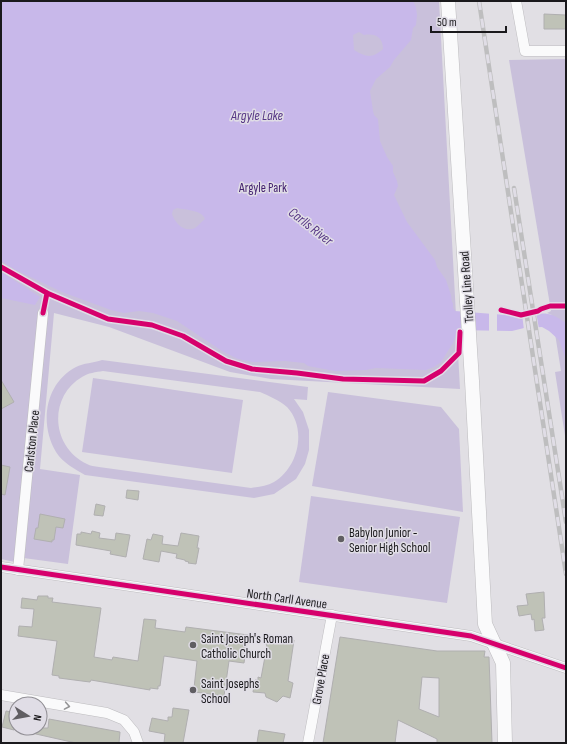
<svg xmlns="http://www.w3.org/2000/svg" width="567" height="744" font-family="'Sofia Sans Condensed',sans-serif">
  <rect width="100%" height="100%" fill="#e1dfe4"/>
  <!-- green -->
  <g fill="#c9c0db" fill-rule="evenodd">
    <polygon points="1,1 439,1 460,389 271,379 230,372 109,327 54,313 40,469 80,475 68,564 16,557 15,562 1,559"/>
    <polygon points="566,59 566,442 555,372 561,371 552,315 547,313 551,311 509,60"/>
    <path d="M102 360 308 387 307 400 294 399 303 412 309 430V450L305 464 296 479 274 494 254 498 85 475C75 469 63 463 56 452 39 424 45 383 76 367 83 363 94 363 102 360ZM103 371 260 392C269 396 279 400 287 407 307 428 299 467 274 482 267 486 259 487 251 488L99 467C95 466 90 466 87 464 51 447 48 397 82 377 88 373 96 372 103 371Z"/>
    <polygon points="93,378 243,400 232,473 82,452"/>
    <polygon points="328,392 441,407 459,429 463,512 312,486"/>
    <polygon points="311,496 460,517 447,603 299,582"/>
  </g>
  <!-- water -->
  <g fill="#c8b8ea" fill-rule="evenodd">
    <path d="M1 1H413L416 7 417 15 416 25 413 28 411 40 394 60 390 67 376 79 370 91 373 111 374 115 378 119 380 141 387 157 393 166V172L397 181 398 186 394 195 407 222 435 260 437 267 446 280 451 295 452 302 453 303V308L455 311 506 315C514 314 515 317 521 316 542 314 547 309 566 323V360L559 340 549 331 542 327 524 328 512 331 457 330 453 343 441 362 434 367 426 370 376 368 366 370 335 371 308 366 304 363 285 361 253 362 238 359 222 351 177 321 153 313 139 311 124 313 111 310 62 292 16 270 1 261ZM359 32 364 35C375 33 383 37 383 49 372 59 366 57 354 50L353 35ZM177 208C186 210 202 210 205 219 201 222 198 226 195 228 184 233 175 223 172 214L173 210Z"/>
    <polygon points="1,272 40,297 35,305 1,298"/>
  </g>
  <!-- pier -->
  <g fill="#e1dfe4">
    <polygon points="536,312 539,329 524,330 522,314"/>
    <rect x="489" y="313" width="8" height="19"/>
  </g>
  <!-- building -->
  <g fill="#bfc2b7" stroke="#b0afb0" fill-rule="evenodd">
    <polygon points="544,14 566,15 566,29 544,29"/>
    <polygon points="1,380 14,402 1,409"/>
    <polygon points="1,465 10,467 5,495 1,494"/>
    <polygon points="127,490 139,491 138,500 126,498"/>
    <polygon points="96,504 105,506 103,516 94,515"/>
    <polygon points="40,514 65,519 63,528 56,527 54,540 52,540 52,542 34,539 36,528 38,528"/>
    <polygon points="92,531 100,533 99,538 115,540 116,533 130,535 126,557 110,554 111,551 76,545 77,534 81,534 81,532 91,534"/>
    <polygon points="181,533 199,536 197,548 199,548 196,564 188,563 189,562 185,561 185,560 176,558 177,554 161,551 159,562 143,559 147,539 151,540 153,534 163,536 162,544 178,546"/>
    <polygon points="544,592 545,618 542,618 544,630 535,631 534,619 532,620 531,614 519,616 517,606 528,605 526,594"/>
    <polygon points="38,596 48,596 48,598 53,598 52,602 101,608 94,657 112,660 113,657 138,661 144,619 156,620 155,628 185,632 186,627 248,635 244,663 229,661 224,696 195,692 196,688 194,688 197,661 164,656 160,686 158,686 158,689 150,688 150,690 91,680 90,682 82,681 59,678 59,676 52,675 57,641 18,636 19,626 32,627 34,609 21,608 22,598 37,600"/>
    <polygon points="268,635 294,640 288,681 293,683 290,698 283,696 277,702 266,697 265,693 253,692 255,680 258,680 258,677 261,678 267,646 263,638"/>
    <path d="M340 637 437 651H485L484 657H489L492 743H437V739L398 720 395 743H323ZM422 677 439 678V717L419 709Z"/>
    <polygon points="173,708 189,710 183,743 164,743 165,734 149,731 152,718 168,721 168,717 172,717"/>
    <polygon points="6,711 16,713 14,730 2,727"/>
    <polygon points="49,719 120,732 119,743 76,743 27,732 27,728 48,728"/>
    <polygon points="259,730 285,734 283,743 257,743"/>
  </g>
  <g fill="none" stroke-linecap="round" stroke-linejoin="round">
    <!-- street casing -->
    <g stroke="#bdbcbf" stroke-width="11">
      <g id="street">
        <polyline points="516,1 525,51 566,51"/>
        <polyline points="1,567 471,636 566,668"/>
        <polyline points="18,570 43,313"/>
        <polyline points="1,695 107,713 124,720 134,732 138,743"/>
        <polyline points="308,743 332,615"/>
      </g>
    </g>
    <!-- secondary casing -->
    <g stroke="#bdbcbf" stroke-width="15">
      <polyline id="secondary" points="448,1 472,381 485,624 503,663 505,743"/>
    </g>
    <!-- street -->
    <use href="#street" stroke="#fafafb" stroke-width="10"/>
    <!-- secondary -->
    <use href="#secondary" stroke="#fafafb" stroke-width="14"/>
    <!-- rail casing -->
    <g stroke="#bebebf" stroke-width="4.5">
      <g id="rail">
        <polyline points="479,1 566,574"/>
        <polyline points="514,188 566,522"/>
      </g>
    </g>
    <!-- rail -->
    <use href="#rail" stroke="#e0dde6" stroke-width="3" stroke-dasharray="9" stroke-linecap="butt"/>
    <!-- cycleway casing -->
    <g stroke="#e0dde6" stroke-width="8">
      <g id="cycleway">
        <polyline points="1,267 47,293 43,313"/>
        <polyline points="47,293 108,319 152,325 183,336 226,361 252,369 297,373 343,379 424,381 441,371 459,353 460,332"/>
        <polyline points="501,310 521,315 538,311 541,309 550,306 566,306"/>
        <polyline points="1,567 471,636 566,668"/>
      </g>
    </g>
    <!-- cycleway -->
    <use href="#cycleway" stroke="#d6006c" stroke-width="5"/>
  </g>
  <!-- one-way arrows -->
  <defs><path id="oneway-chevron" d="M-2-3.5L2.5 0L-2 3.5" fill="none" stroke-width="1.6" stroke-linecap="round" stroke-linejoin="round"/></defs>
  <use stroke="#959597" href="#oneway-chevron" transform="translate(67 706) rotate(10)"/>
  <!-- markers -->
  <g fill="#605e62" stroke="#e0dde6" stroke-width="1.5">
    <circle cx="341" cy="539" r="4"/>
    <circle cx="193" cy="645" r="4"/>
    <circle cx="193" cy="690" r="4"/>
  </g>
  <g text-anchor="middle" stroke-width="3" stroke-linejoin="round" paint-order="stroke">
    <!-- park labels -->
    <g font-size="13" fill="#43216f" stroke="#e0dde6">
      <text x="263" y="192">Argyle Park</text>
    </g>
    <!-- street labels -->
    <g font-size="13" fill="#1a191c" stroke="#e0dde6">
      <text transform="translate(466 287) rotate(-94)" y="5">Trolley Line Road</text>
      <text transform="translate(31 441) rotate(-84)" y="5">Carlston Place</text>
      <text transform="translate(287 598) rotate(8)" y="5">North Carll Avenue</text>
      <text transform="translate(320 679) rotate(-80)" y="5">Grove Place</text>
    </g>
    <!-- poi labels -->
    <g font-size="13" fill="#1a191c" stroke="#e0dde6" text-anchor="start">
      <text x="349" y="537">Babylon Junior -<tspan x="349" dy="15">Senior High School</tspan></text>
      <text x="201" y="643">Saint Joseph's Roman<tspan x="201" dy="15">Catholic Church</tspan></text>
      <text x="201" y="688">Saint Josephs<tspan x="201" dy="15">School</tspan></text>
    </g>
    <!-- water labels -->
    <g font-size="14" font-style="italic" fill="#563685" stroke="#e0dde6">
      <text x="257" y="120">Argyle Lake</text>
      <text transform="translate(311 226) rotate(38)" y="5">Carlls River</text>
    </g>
  </g>
  <!-- border -->
  <rect width="567" height="744" fill="none" stroke="#1a191c" stroke-width="4"/>
  <!-- north arrow -->
  <g transform="translate(28 716) rotate(101)"><circle r="19" fill="#e0dde6" stroke="#918f95"/>
  <path d="M0-3L7 15L0 10L-7 15Z" fill="#605e62"/>
  <text y="-6" font-size="11" font-weight="bold" text-anchor="middle" fill="#1a191c">N</text>
  </g>
  <!-- scale -->
  <path d="M431 26v6h75v-6" fill="none" stroke="#1a191c" stroke-width="2"/>
  <text x="437" y="26" font-size="12" fill="#1a191c" stroke="#e0dde6" stroke-width="3" paint-order="stroke">50 m</text>
</svg>
